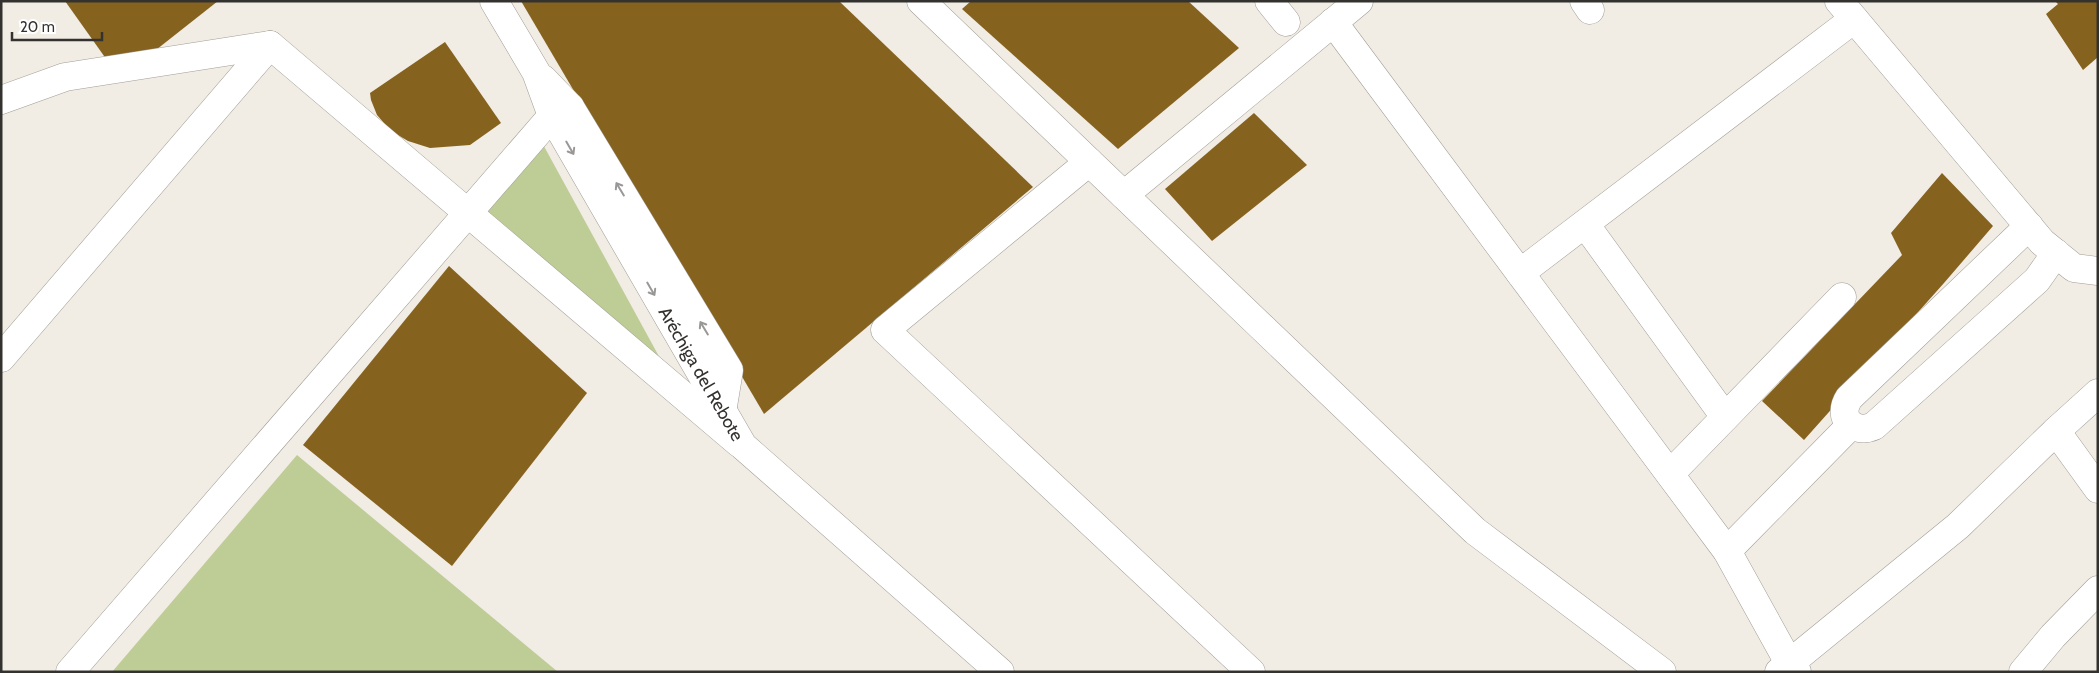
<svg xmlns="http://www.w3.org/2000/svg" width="2099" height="673" font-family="Cabin,sans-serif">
  <rect width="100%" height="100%" fill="#f1ece4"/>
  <!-- green -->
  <g fill="#becc96">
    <polygon points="540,139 673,382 475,212"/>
    <polygon points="297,455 558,672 112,672"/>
  </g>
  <!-- building -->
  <g fill="#86621f">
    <polygon points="65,1 218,1 147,57 109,63"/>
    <polygon points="521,1 839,1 1033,187 764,414"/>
    <polygon points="971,1 1188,1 1239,48 1118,149 962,9"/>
    <polygon points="2055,1 2098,1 2098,57 2083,70 2046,14 2058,4"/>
    <polygon points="445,42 501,123 470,145 430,148 408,141 391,131 377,115 371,100 370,93"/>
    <polygon points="1254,113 1307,165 1212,241 1165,189"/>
    <polygon points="1942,173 1993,226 1944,283 1804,440 1762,401 1902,255 1891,233"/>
    <polygon points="449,266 587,393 452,566 303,445"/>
  </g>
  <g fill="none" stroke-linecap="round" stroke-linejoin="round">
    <!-- minor casing -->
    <g stroke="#a29e96" stroke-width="29">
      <g id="minor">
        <polyline points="921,1 1475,531 1662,672"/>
        <polyline points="1269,1 1286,22"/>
        <polyline points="1584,1 1590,10"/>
        <polyline points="1839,1 2042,242 2074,268 2098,271"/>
        <polyline points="1333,22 1727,551 1789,663 1797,672"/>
        <polyline points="1,100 65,77 270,45 739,443"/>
        <polyline points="1089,162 885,330 1251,672"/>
        <polyline points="1124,195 1359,1"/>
        <polyline points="1585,224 1725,417"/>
        <path d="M2029 226 1849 398C1836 418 1854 435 1874 426L2037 280 2056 253"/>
        <polyline points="1520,273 1854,19"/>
        <polyline points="1,358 270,45"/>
        <polyline points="2056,431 2098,489"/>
        <polyline points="1670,474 1842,297"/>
        <polyline points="1727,551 1851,425"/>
        <polyline points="70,672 552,116 570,107"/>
        <polyline points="1779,672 1958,526 2056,431 2098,393"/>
        <polyline points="2023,672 2053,636 2098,590"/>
      </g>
    </g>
    <!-- tertiary casing -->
    <g stroke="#a29e96" stroke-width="29">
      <g id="tertiary">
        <polyline points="494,1 536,72 552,116 743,446 1000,672"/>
        <polyline points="543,79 570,107 729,370 722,412"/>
      </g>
    </g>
    <!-- minor -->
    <use href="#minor" stroke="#fff" stroke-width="28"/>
    <!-- tertiary -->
    <use href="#tertiary" stroke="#fff" stroke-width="28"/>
  </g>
  <!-- one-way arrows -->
  <defs><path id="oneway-shaft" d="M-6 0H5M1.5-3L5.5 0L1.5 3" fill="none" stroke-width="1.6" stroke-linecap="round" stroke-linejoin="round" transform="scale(1.25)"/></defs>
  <g stroke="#9a9897">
    <use href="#oneway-shaft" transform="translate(570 148) rotate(60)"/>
    <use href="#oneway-shaft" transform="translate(620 189) rotate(-121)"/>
    <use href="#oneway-shaft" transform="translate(651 289) rotate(60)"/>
    <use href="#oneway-shaft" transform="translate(704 328) rotate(-121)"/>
  </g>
  <g text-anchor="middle" stroke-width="5" stroke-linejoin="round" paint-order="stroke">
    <!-- street labels -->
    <g font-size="18" fill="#34322f" stroke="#fff">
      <text transform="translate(701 374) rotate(60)" y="6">Aréchiga del Rebote</text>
    </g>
  </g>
  <!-- border -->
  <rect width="2099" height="673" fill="none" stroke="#34322f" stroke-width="5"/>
  <!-- scale -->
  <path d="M12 32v8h90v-8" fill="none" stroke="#34322f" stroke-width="2.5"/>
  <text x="20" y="32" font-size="15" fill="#34322f" stroke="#ffffff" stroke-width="4" paint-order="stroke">20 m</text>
</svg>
